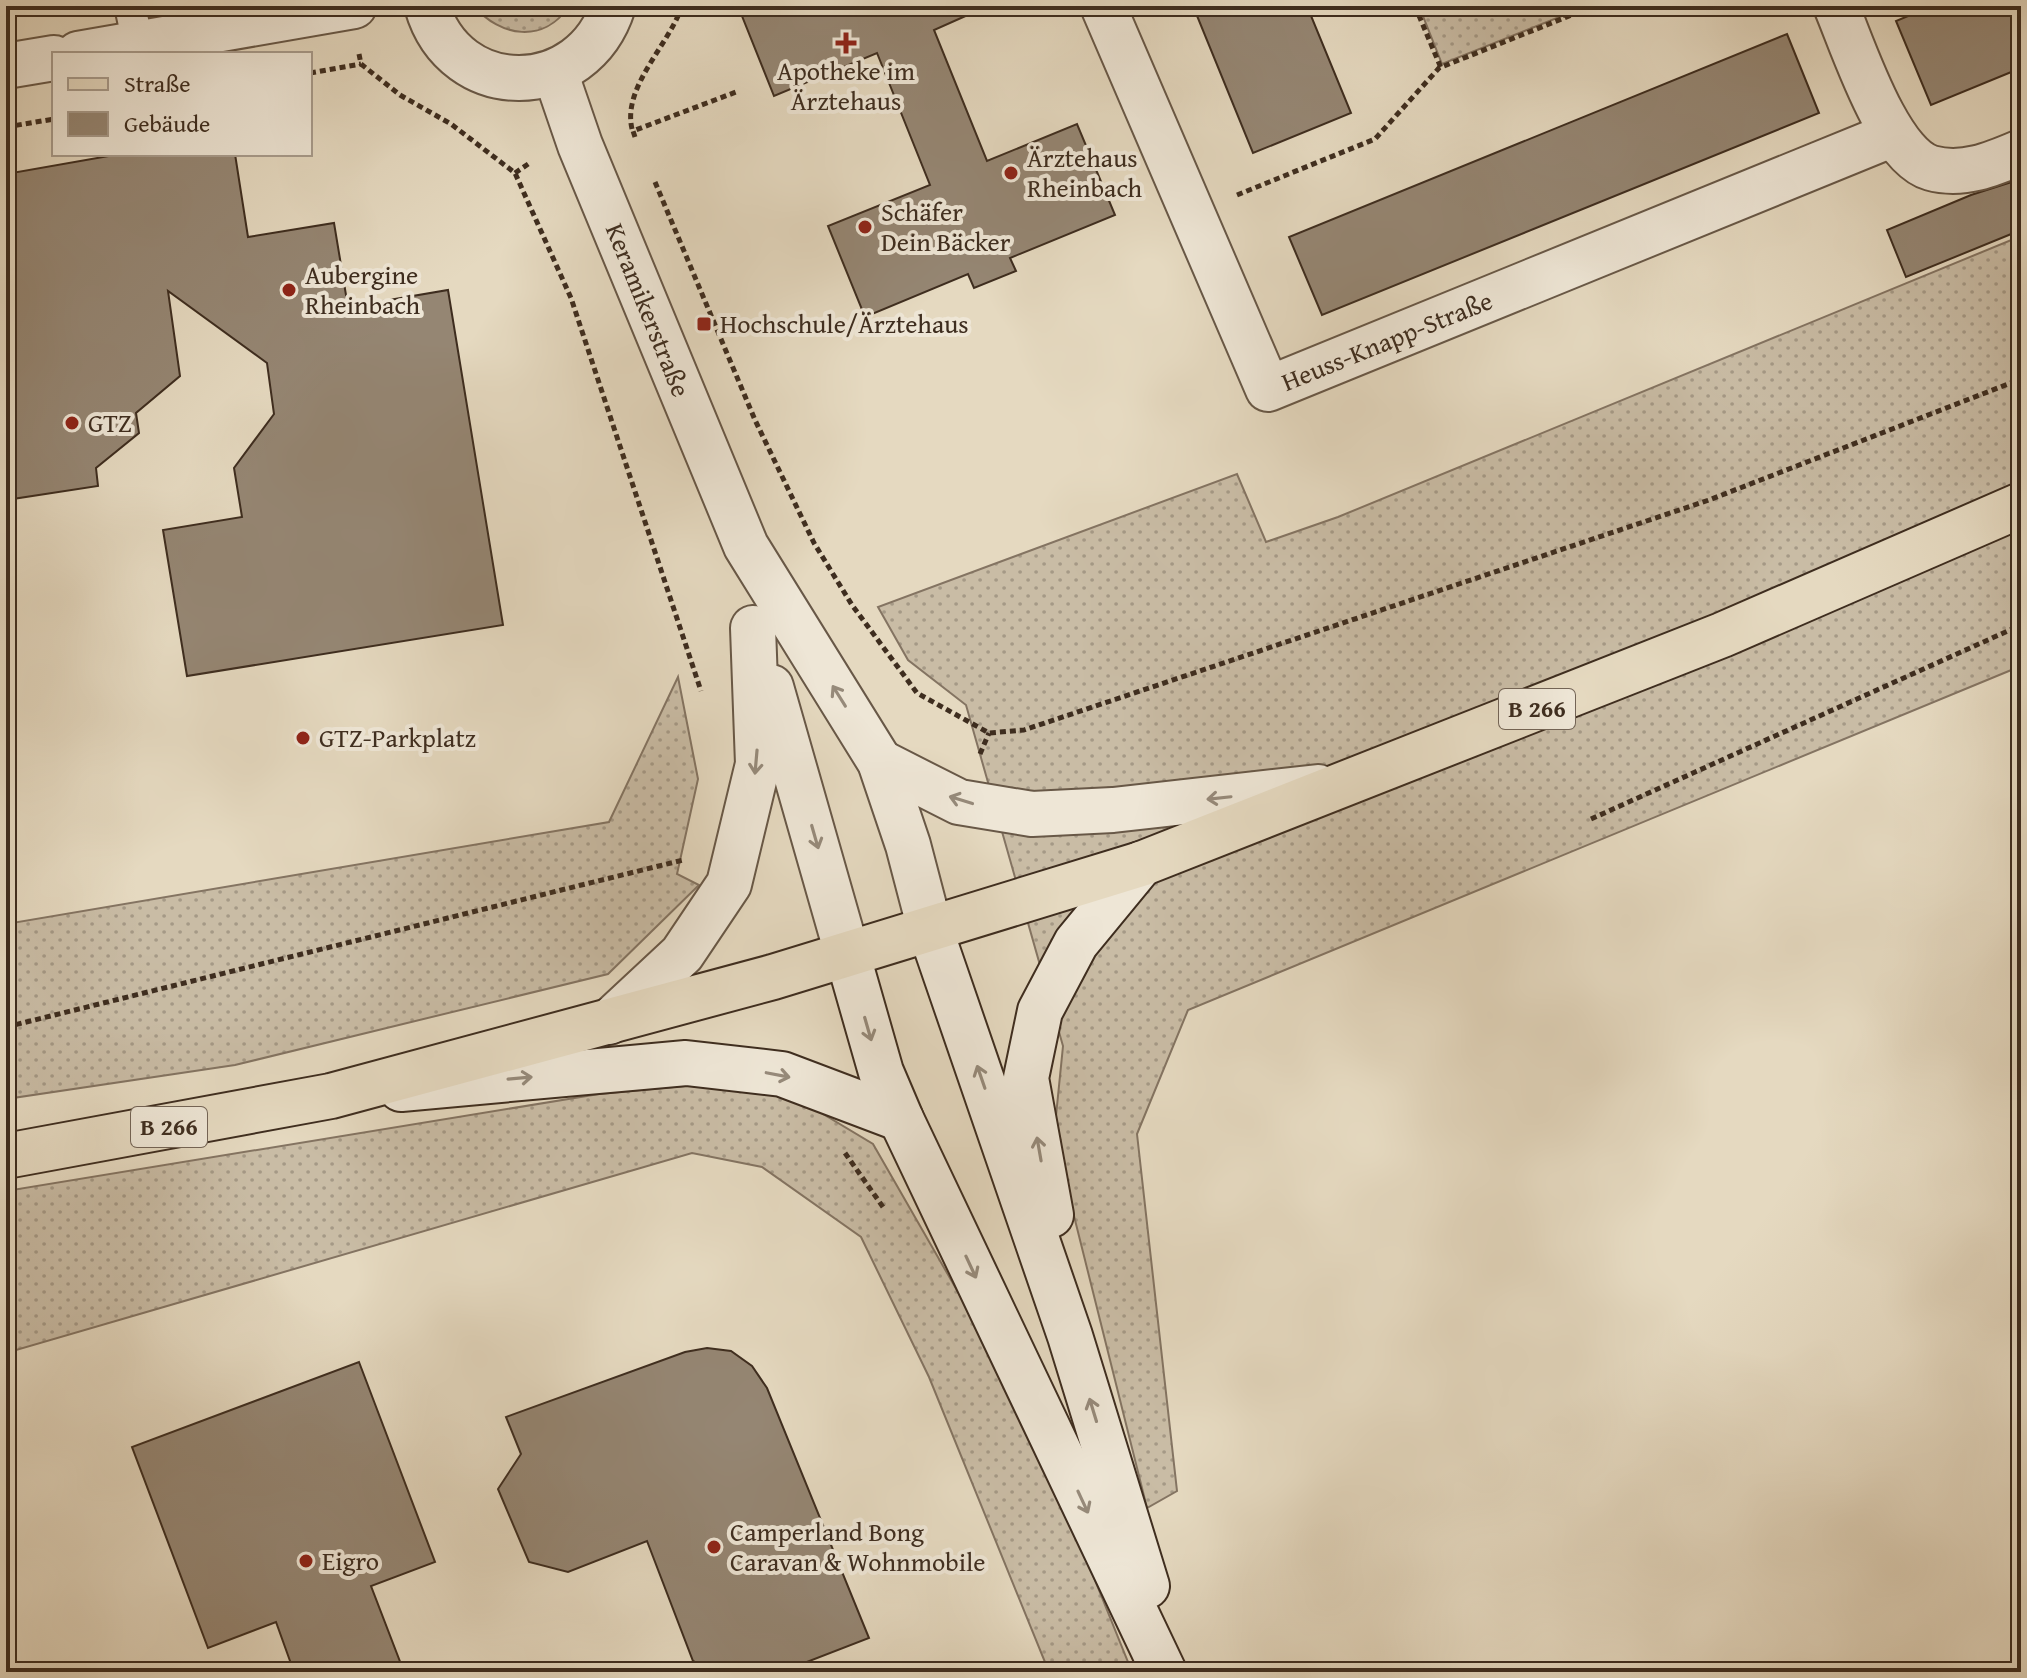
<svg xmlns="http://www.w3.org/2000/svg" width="2027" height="1678" font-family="'Gentium Book Plus',serif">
  <defs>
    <pattern id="grass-dots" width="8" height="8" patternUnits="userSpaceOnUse" patternTransform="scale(2)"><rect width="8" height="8" fill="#c9bca5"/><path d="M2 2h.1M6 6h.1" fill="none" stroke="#a59986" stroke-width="1.8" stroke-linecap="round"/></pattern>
  </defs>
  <rect width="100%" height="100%" fill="#e5d9c0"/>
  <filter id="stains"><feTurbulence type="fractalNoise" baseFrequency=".0025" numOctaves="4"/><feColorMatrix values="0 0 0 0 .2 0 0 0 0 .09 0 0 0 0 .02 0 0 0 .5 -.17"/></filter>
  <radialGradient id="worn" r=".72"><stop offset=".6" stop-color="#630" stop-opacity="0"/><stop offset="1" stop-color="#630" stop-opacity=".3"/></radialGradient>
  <!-- grass -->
  <g fill="url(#grass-dots)" stroke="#847462" stroke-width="2">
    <path d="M474 6H569C544 44 500 37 474 6Z"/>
    <polygon points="1419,6 1558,6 1562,16 1442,64"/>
    <polygon points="2021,236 2021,666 1188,1010 1137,1134 1177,1491 1147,1508 1054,1136 1063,1046 966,705 908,660 878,607 1237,474 1266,542 1338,517"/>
    <polygon points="678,677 698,779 677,874 699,885 608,974 235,1065 6,1099 6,924 609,822"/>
    <polygon points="717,1083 793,1096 873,1144 1028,1414 1132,1672 1049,1672 929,1377 861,1237 762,1167 692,1153 6,1353 6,1191 599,1094"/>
  </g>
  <!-- building -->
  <g fill="#958673" stroke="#3e2d1f" stroke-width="2">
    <polygon points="738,6 988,6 934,30 987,161 1077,124 1115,215 1010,258 1016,271 974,288 968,274 865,317 828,226 930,185 877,53 774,96"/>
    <polygon points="1193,6 1307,6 1351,113 1253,153"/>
    <polygon points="1932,6 2021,6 2021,68 1931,105 1896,21"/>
    <polygon points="1787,34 1819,113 1322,315 1289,237"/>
    <polygon points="120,154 235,154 248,237 334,223 348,307 448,290 503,625 187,676 163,530 242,517 234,468 274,414 267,363 168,291 180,376 136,413 139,433 96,468 98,486 6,500 6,174"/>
    <polygon points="2021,179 2021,230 1906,277 1887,230 1971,195"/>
    <polygon points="707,1348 731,1351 752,1366 767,1388 869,1638 781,1672 714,1672 693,1661 647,1541 568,1572 529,1562 498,1489 521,1454 506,1417 685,1352"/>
    <polygon points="359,1362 435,1562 371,1586 404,1672 294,1672 276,1622 208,1648 132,1447"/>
  </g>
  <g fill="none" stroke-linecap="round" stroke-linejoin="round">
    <!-- service casing -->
    <g stroke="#685847" stroke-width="34">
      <polyline id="service" points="130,6 138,44"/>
    </g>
    <!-- minor casing -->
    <g stroke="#685847" stroke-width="48">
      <g id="minor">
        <polyline points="1103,6 1268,389 1891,135"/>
        <path d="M1836 6C1853 46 1888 156 1931 168 1963 177 1993 164 2021 152"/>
        <polyline points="78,54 354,6"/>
        <polyline points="6,66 54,58"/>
      </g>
    </g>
    <!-- tertiary casing -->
    <g stroke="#685847" stroke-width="48">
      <g id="tertiary">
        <path d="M427 6C455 103 583 101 613 6"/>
        <polyline points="555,72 580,145 746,546 880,762 908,845 930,929"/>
        <polyline points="771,687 847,953"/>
        <polyline points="880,762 959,802 1032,814 1113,810 1318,787"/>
        <polyline points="609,1022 682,954 729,884 758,764 753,628"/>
      </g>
    </g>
    <!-- secondary casing -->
    <g stroke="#3e2d1f" stroke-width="48">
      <g id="secondary">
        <polyline points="930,929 1070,1336 1147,1586"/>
        <polyline points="847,953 881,1072 901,1119 1164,1672"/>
        <polyline points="401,1089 686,1063 782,1074 901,1119"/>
        <polyline points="1051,1215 1026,1078 1040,1011 1076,943 1141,864"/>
      </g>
    </g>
    <!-- primary casing -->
    <g stroke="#3e2d1f" stroke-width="48">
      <polyline id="primary" points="6,1156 331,1096 773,977 1141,864 1722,635 2021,505"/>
    </g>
    <!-- path -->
    <g stroke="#3e2d1f" stroke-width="5" stroke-dasharray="6 4" stroke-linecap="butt">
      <polyline points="1415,6 1441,68"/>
      <polyline points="1561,6 1566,17"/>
      <polyline points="6,10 29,6"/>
      <polyline points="359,54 361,64 400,95 451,124 515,173 571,298 701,691"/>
      <polyline points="310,73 361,64"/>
      <polyline points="6,127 54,119"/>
      <path d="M632 129C622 87 669 45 682 6"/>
      <polyline points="635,137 633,131 736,92"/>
      <polyline points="515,173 531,162"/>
      <polyline points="655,182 755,420 814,543 852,605 917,693 989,733 1024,730 1709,500 2021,379"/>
      <polyline points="1237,195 1375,139 1439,68 1594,6"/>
      <polyline points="980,754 989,733"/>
      <polyline points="1591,819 2021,625"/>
      <polyline points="6,1027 683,860"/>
      <polyline points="845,1153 883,1207"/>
    </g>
    <!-- service -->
    <use href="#service" stroke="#eee6d6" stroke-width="30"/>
    <!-- minor -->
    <use href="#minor" stroke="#eee6d6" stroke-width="44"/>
    <!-- tertiary -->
    <use href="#tertiary" stroke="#eee6d6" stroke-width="44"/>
    <!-- secondary -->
    <use href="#secondary" stroke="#eee6d6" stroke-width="44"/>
    <!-- primary -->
    <use href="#primary" stroke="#e5d9c0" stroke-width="44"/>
  </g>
  <!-- one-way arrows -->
  <defs><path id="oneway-shaft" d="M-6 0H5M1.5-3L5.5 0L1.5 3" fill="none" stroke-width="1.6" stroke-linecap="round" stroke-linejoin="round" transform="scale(2)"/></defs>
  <g stroke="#968a7a">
    <use href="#oneway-shaft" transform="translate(839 696) rotate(-122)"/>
    <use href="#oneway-shaft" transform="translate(756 762) rotate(95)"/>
    <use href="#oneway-shaft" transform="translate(1219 798) rotate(174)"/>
    <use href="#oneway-shaft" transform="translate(961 800) rotate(-163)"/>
    <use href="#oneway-shaft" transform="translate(815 837) rotate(74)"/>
    <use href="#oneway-shaft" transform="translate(868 1029) rotate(74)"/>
    <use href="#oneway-shaft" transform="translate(778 1075) rotate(11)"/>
    <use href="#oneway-shaft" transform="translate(981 1077) rotate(-109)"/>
    <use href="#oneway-shaft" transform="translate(520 1078) rotate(-5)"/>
    <use href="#oneway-shaft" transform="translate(1039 1149) rotate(-100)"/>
    <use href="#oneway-shaft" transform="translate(971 1267) rotate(65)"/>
    <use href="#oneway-shaft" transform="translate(1093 1410) rotate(-107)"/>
    <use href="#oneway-shaft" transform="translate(1083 1502) rotate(65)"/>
  </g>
  <!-- markers -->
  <g fill="#8f2418" stroke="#eee6d6" stroke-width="3">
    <path d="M842 31h8v8h8v8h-8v8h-8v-8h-8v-8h8z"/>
    <circle cx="1011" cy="173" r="8"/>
    <circle cx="865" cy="227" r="8"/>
    <circle cx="289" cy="290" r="8"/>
    <rect x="696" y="316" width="16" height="16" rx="4"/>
    <circle cx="72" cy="423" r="8"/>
    <circle cx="303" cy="738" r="8"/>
    <circle cx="714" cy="1547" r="8"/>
    <circle cx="306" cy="1561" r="8"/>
  </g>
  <g text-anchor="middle" stroke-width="8" stroke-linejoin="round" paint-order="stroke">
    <!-- shield labels -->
    <g fill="#eee6d6" stroke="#736456" stroke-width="2">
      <rect x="1499" y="689" width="76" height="40" rx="6"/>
      <rect x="131" y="1107" width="76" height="40" rx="6"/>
    </g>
    <g font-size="24" font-weight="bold" fill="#3e2d1f">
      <text x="1537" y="717">B 266</text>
      <text x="169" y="1135">B 266</text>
    </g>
    <!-- poi labels -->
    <g font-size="26" fill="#3e2d1f" stroke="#eee6d6" text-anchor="start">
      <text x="846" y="80" text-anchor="middle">Apotheke im<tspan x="846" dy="30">Ärztehaus</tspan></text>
      <text x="1027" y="167">Ärztehaus<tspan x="1027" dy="30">Rheinbach</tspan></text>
      <text x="881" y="221">Schäfer<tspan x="881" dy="30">Dein Bäcker</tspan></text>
      <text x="305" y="284">Aubergine<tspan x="305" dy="30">Rheinbach</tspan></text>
      <text x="720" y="333">Hochschule/Ärztehaus</text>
      <text x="88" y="432">GTZ</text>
      <text x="319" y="747">GTZ-Parkplatz</text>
      <text x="730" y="1541">Camperland Bong<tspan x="730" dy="30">Caravan &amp; Wohnmobile</tspan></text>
      <text x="322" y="1570">Eigro</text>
    </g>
    <!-- street labels -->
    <g font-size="26" fill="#3e2d1f" stroke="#eee6d6">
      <text transform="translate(648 310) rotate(68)" y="9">Keramikerstraße</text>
      <text transform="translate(1387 341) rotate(-22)" y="9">Heuss-Knapp-Straße</text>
    </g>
  </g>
  <!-- margin -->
  <rect width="2027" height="1678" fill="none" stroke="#e5d9c0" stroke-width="32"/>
  <rect x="8" y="8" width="2011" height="1662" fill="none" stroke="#3e2d1f" stroke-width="4"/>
  <rect x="16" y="16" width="1995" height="1646" fill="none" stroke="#3e2d1f" stroke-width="2"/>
  <!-- legend -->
  <rect x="52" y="52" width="260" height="104" fill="#eee6d6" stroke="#a89c8d" stroke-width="2"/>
  <rect x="68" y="78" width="40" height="12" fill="#e5d9c0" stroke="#a89c8d" stroke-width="2"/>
  <text x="124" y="92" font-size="24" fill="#3e2d1f">Straße</text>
  <rect x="68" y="112" width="40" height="24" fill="#958673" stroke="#a89c8d" stroke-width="2"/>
  <text x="124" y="132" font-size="24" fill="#3e2d1f">Gebäude</text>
  <rect width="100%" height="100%" filter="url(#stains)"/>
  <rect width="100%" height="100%" fill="url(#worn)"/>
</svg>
